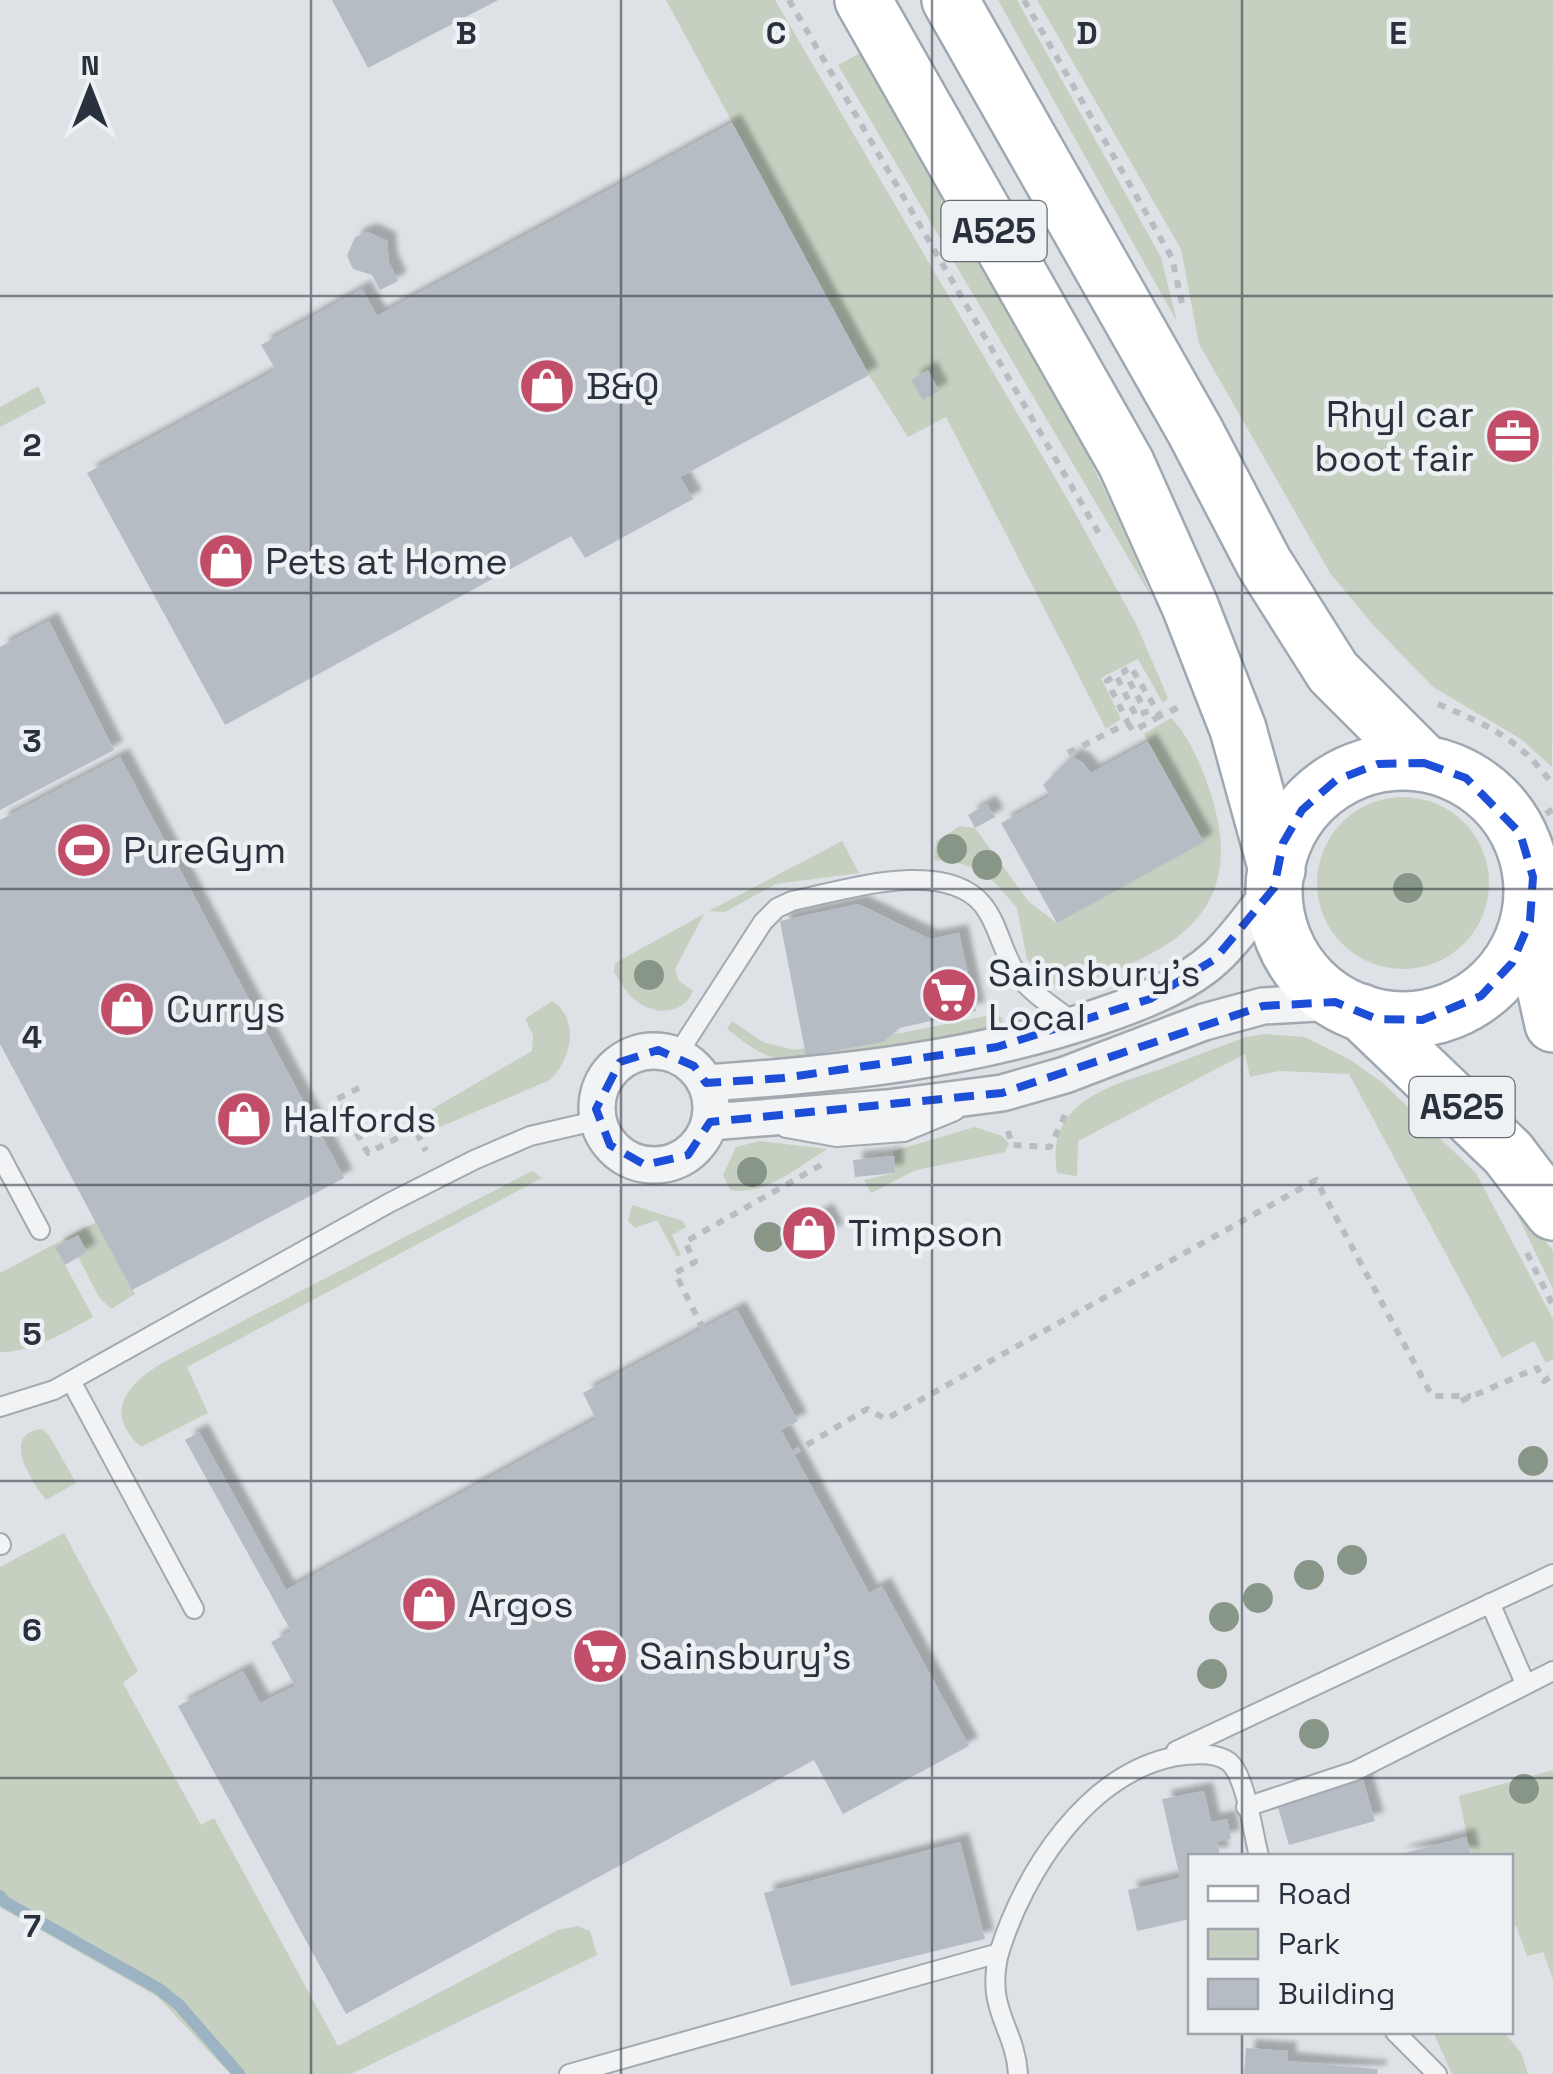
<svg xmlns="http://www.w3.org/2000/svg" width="1553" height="2074" font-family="'Space Grotesk',sans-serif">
  <defs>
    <filter id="shadow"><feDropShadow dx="9" dy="-9" stdDeviation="2.5" flood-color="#0004"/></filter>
  </defs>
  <rect width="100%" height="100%" fill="#dee2e6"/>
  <!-- green -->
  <g fill="#c5d0c0">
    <polygon points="666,0 775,0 1068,500 1136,624 1168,698 1163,703 1138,659 1101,678 1121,719 1106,729 946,417 908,437 869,375"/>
    <polygon points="998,0 1017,0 1161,257 1177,322"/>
    <polygon points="1037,0 1553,0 1552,767 1521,739 1433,687 1374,626 1330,573 1199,344 1181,249"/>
    <path d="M868 49C968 230 1074 407 1152 598L838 65Z"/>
    <polygon points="38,386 46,403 0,427 0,407"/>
    <path d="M1171 718C1191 738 1205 774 1213 801 1249 925 1156 957 1061 991L1027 960 1017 908 998 886 983 872 956 862 934 860 936 841 960 826 975 828 1028 901 1057 923 1203 841 1144 734Z"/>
    <circle cx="1403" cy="883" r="86"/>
    <polygon points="842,841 859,873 776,884 725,912 709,911"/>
    <path d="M704 914 675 969 679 981 693 991C683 1016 653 1015 635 1000 626 993 620 981 614 972L615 963Z"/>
    <path d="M552 1001C581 1019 571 1060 550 1080L428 1132 420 1116 532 1051 533 1035 525 1019Z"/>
    <path d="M996 1014 1002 1018 1003 1024C957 1033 802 1071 766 1055 752 1049 739 1038 727 1029L732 1021 763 1042 794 1050 871 1039Z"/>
    <path d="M1265 1034 1305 1037 1349 1059 1383 1083 1476 1173 1553 1319V1359L1546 1363 1534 1341 1502 1358 1349 1074 1280 1071 1250 1077 1245 1054 1078 1141 1077 1176 1057 1173C1045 1099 1113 1086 1166 1067 1192 1057 1219 1047 1246 1037Z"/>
    <polygon points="975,1127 1002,1136 1009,1144 1005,1152 916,1170 871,1193 864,1180 895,1173 893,1151"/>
    <path d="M760 1141 827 1149C798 1167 766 1196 730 1190L723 1175 736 1147Z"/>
    <path d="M532 1171 542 1178 187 1367 208 1413 141 1447C102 1412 128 1384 162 1363Z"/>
    <polygon points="1502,1183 1553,1251 1553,1289"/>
    <polygon points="632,1205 683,1221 686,1227 672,1235 681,1255 677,1257 657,1220 635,1228 628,1221"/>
    <path d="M96 1222 135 1294 111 1309 99 1297 78 1257 87 1252 78 1236 56 1248 93 1317C67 1331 31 1353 0 1352V1273Z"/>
    <path d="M42 1429 49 1435 76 1483 46 1500C31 1481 0 1433 42 1429Z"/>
    <polygon points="64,1533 138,1671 123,1683 201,1825 214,1818 338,2046 558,1930 578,1926 590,1931 597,1955 351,2074 230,2074 158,1997 3,1909 0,1907 0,1567"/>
    <polygon points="1553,1770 1553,1979 1543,1952 1527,1956 1516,1926 1511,1927 1510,1856 1471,1856 1459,1796"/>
    <polygon points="1433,2032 1504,2032 1521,2053 1528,2074 1452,2074"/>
  </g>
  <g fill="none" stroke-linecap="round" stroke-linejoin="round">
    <!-- stream -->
    <polyline stroke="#9cb3c4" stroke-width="12" points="0,1896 5,1902 159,1989 179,2005 239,2074"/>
  </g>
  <!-- building -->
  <g fill="#b6bcc3" filter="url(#shadow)">
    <polygon points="332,0 498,0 368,68"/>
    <polygon points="732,123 869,375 680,477 693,499 585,558 571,536 225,725 87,473 276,370 261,345 362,289 377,316"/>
    <polygon points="368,232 387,241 389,262 398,281 380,290 372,275 353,269 347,256 355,237"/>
    <polygon points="928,370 939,391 923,400 911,380"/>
    <polygon points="49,621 114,750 0,810 0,647"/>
    <polygon points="1148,742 1204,842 1057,923 1001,823 1050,796 1043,785 1071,757 1082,762 1091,773"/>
    <polygon points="120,757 344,1178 132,1290 0,1044 0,820"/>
    <polygon points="987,804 995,817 975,828 968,815"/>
    <polygon points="858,904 930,939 959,933 976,1011 899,1028 883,1042 806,1056 780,921"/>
    <polygon points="894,1156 895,1173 855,1177 853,1160"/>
    <polygon points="824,1212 835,1232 795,1255 783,1234"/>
    <polygon points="78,1235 87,1252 65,1265 55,1247"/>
    <polygon points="737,1310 798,1421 781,1430 869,1593 882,1586 969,1746 843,1814 814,1760 346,2014 178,1706 243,1671 260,1703 295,1686 271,1642 291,1631 185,1440 199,1432 286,1590 596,1419 583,1393"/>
    <polygon points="1363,1780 1375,1821 1289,1845 1277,1804"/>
    <polygon points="1204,1791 1211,1822 1227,1819 1231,1839 1217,1842 1220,1856 1190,1856 1190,1919 1137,1931 1128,1890 1180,1878 1162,1799"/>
    <polygon points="1466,1837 1471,1856 1397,1856 1397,1855"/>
    <polygon points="960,1842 985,1939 791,1986 764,1893"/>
    <polygon points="1246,2048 1288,2051 1287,2061 1378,2069 1377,2074 1244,2074"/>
  </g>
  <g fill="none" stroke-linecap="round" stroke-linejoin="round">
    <!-- service casing -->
    <g stroke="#a4a9b0" stroke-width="22">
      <g id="service">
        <path d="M677 1055 763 922 777 908 792 901C842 891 945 857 983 905 999 925 1002 953 1017 974 1032 994 1055 1008 1075 1023"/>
        <polyline points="786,1128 836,1137 904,1132 955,1111"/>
        <polyline points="0,1155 40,1230"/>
        <polyline points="71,1381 194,1609"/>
        <polyline points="0,1407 54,1390 389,1203 474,1160 530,1136 599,1120"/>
        <polyline points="0,1543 1,1545"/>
        <polyline points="1490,1603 1525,1683"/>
        <polyline points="1176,1751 1553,1574"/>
        <polyline points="1246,1807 1355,1771 1553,1671"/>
        <path d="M999 1953C985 2011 1015 2026 1018 2074"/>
        <polyline points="1395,2032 1437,2074"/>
        <path d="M569 2074 999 1953C1024 1872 1087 1773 1177 1756 1192 1754 1217 1752 1229 1762 1246 1776 1253 1834 1259 1856"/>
      </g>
    </g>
    <!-- minor casing -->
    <g stroke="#a4a9b0" stroke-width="40">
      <g id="minor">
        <circle cx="654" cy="1108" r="57"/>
        <path d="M706 1083C840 1074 974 1060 1101 1016 1139 1003 1186 985 1215 958 1237 938 1255 910 1274 888"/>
        <polyline points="710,1122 887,1108 1002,1093 1065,1075 1204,1022 1263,1006 1335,1002"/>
      </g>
    </g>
    <!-- primary casing -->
    <g stroke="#9fa8b1" stroke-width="60">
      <g id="primary">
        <polyline points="863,0 1126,463 1190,606 1238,729 1277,870"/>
        <polyline points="950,0 1195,431 1264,563 1333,672 1424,763"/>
        <circle cx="1403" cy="891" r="129"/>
        <polyline points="1530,921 1553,1024"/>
        <polyline points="1361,1012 1508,1153 1553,1212"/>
      </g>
    </g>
    <!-- path -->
    <g stroke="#b9bdc1" stroke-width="6" stroke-dasharray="8 8" stroke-linecap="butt">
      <polyline points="789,0 1101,537"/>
      <polyline points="1024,0 1172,258 1182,303"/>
      <path d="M1438 704C1489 726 1519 738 1553 785"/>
      <polyline points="1128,723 1133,731 1160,716"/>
      <polyline points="1068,753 1128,723 1107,681 1116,675 1136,716 1146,712 1124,671 1131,667 1160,716 1181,706"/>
      <polyline points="1520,833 1553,809"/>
      <polyline points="359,1088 337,1099 368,1153 415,1129 426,1151"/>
      <polyline points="1008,1131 1012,1145 1050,1147 1065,1115"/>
      <polyline points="1527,1253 1553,1306"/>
      <polyline points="703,1329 675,1273 695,1262 685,1242 821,1165"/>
      <polyline points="1461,1401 1537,1368 1544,1381 1553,1375"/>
      <polyline points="793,1453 867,1409 886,1419 1316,1180 1432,1396 1471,1396"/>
    </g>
    <!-- service -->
    <use href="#service" stroke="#f1f3f5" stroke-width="18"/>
    <!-- minor -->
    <use href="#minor" stroke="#f1f3f5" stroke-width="35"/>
    <!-- primary -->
    <use href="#primary" stroke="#fff" stroke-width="55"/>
  </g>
  <!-- trees -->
  <g fill="#879686">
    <circle cx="952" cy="849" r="15"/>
    <circle cx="987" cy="865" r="15"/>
    <circle cx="1408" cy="888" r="15"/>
    <circle cx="649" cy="975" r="15"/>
    <circle cx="752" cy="1172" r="15"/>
    <circle cx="769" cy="1237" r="15"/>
    <circle cx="1533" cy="1461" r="15"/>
    <circle cx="1352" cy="1560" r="15"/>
    <circle cx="1309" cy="1575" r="15"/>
    <circle cx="1258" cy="1598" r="15"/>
    <circle cx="1224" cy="1617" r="15"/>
    <circle cx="1212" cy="1674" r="15"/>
    <circle cx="1314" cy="1734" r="15"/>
    <circle cx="1524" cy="1789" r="15"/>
  </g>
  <!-- marked area -->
  <path fill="none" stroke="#1d4ed8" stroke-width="8" stroke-dasharray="20 12" stroke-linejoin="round" d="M1424 763 1466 778 1520 833 1533 877 1530 921 1512 963 1481 996 1422 1020 1377 1019 1335 1002 1263 1006 1002 1093 710 1122 688 1155 645 1165 610 1145 596 1109 620 1062 658 1050 694 1066 706 1083 783 1078 997 1047 1150 999 1215 959 1274 888 1283 843 1302 810 1336 780 1378 764Z"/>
  <!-- grid -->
  <path fill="none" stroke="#29313c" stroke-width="2.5" stroke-opacity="0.55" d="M311 0V2074M621 0V2074M932 0V2074M1242 0V1856M0 296H1553M0 593H1553M0 889H1553M0 1185H1553M0 1481H1553M0 1778H1553M1242 2032V2074"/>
  <!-- icons -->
  <defs>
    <g id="shop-disc" transform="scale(2.875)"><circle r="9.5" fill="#c24d69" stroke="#edf1f4"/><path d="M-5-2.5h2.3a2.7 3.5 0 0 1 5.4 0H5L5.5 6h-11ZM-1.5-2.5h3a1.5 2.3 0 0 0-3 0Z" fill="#fff"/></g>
    <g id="office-disc" transform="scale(2.875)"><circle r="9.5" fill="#c24d69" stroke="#edf1f4"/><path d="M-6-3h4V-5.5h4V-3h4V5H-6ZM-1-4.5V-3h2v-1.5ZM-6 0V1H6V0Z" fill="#fff"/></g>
    <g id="stadium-disc" transform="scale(2.875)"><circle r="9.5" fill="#c24d69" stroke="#edf1f4"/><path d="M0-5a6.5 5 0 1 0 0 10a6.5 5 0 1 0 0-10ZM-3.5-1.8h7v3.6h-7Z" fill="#fff"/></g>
    <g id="supermarket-disc" transform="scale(2.875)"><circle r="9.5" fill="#c24d69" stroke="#edf1f4"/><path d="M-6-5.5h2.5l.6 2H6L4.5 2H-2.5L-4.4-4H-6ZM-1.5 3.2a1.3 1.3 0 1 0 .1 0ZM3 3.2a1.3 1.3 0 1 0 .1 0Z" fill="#fff"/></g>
  </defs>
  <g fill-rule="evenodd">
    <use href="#shop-disc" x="547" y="386"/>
    <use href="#office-disc" x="1513" y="436"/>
    <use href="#shop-disc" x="226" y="561"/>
    <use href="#stadium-disc" x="84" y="850"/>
    <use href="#supermarket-disc" x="949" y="995"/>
    <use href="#shop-disc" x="127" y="1009"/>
    <use href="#shop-disc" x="244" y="1119"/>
    <use href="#shop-disc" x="809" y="1233"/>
    <use href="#shop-disc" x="429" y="1604"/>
    <use href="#supermarket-disc" x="600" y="1656"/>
  </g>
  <g text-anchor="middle" stroke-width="9" stroke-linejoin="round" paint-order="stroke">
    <!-- shield labels -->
    <g fill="#edf1f4" stroke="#646b73" stroke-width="2.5">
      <rect x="941.5" y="201" width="105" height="60" rx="8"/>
      <rect x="1409.5" y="1077" width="105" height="60" rx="8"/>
    </g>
    <g font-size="35" font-weight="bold" fill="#29313c">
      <text x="994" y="243">A525</text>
      <text x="1462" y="1119">A525</text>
    </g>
    <!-- poi labels -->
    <g font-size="38" fill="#29313c" stroke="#edf1f4" text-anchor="start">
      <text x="586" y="399">B&amp;Q</text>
      <text x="1474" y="427" text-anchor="end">Rhyl car<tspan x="1474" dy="44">boot fair</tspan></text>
      <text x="265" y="574">Pets at Home</text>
      <text x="123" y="863">PureGym</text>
      <text x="988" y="986">Sainsbury's<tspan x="988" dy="44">Local</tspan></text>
      <text x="166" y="1022">Currys</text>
      <text x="283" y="1132">Halfords</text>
      <text x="848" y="1246">Timpson</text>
      <text x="468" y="1617">Argos</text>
      <text x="639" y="1669">Sainsbury's</text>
    </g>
  </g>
  <g font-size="32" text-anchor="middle" font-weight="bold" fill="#29313c" stroke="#edf1f4" stroke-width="9" stroke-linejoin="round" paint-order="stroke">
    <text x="466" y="44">B</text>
    <text x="776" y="44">C</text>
    <text x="1087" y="44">D</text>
    <text x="1398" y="44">E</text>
    <text x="32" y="456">2</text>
    <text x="32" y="752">3</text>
    <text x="32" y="1048">4</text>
    <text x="32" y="1345">5</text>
    <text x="32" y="1641">6</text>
    <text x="32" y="1937">7</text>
  </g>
  <!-- legend -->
  <rect x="1188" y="1854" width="325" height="180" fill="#edf1f4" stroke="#9fa4aa" stroke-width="2.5"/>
  <rect x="1208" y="1886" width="50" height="15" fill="#ffffff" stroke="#9fa4aa" stroke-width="2.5"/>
  <text x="1278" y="1904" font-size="30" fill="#29313c">Road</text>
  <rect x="1208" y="1929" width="50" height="30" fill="#c5d0c0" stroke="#9fa4aa" stroke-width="2.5"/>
  <text x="1278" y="1954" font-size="30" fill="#29313c">Park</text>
  <rect x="1208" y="1979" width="50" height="30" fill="#b6bcc3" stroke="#9fa4aa" stroke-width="2.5"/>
  <text x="1278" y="2004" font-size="30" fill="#29313c">Building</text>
  <!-- north arrow -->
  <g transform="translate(90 90)" stroke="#edf1f4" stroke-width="8" paint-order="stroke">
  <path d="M0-8L18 38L0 25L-18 38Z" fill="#29313c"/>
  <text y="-15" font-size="28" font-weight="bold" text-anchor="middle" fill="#29313c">N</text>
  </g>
</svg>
